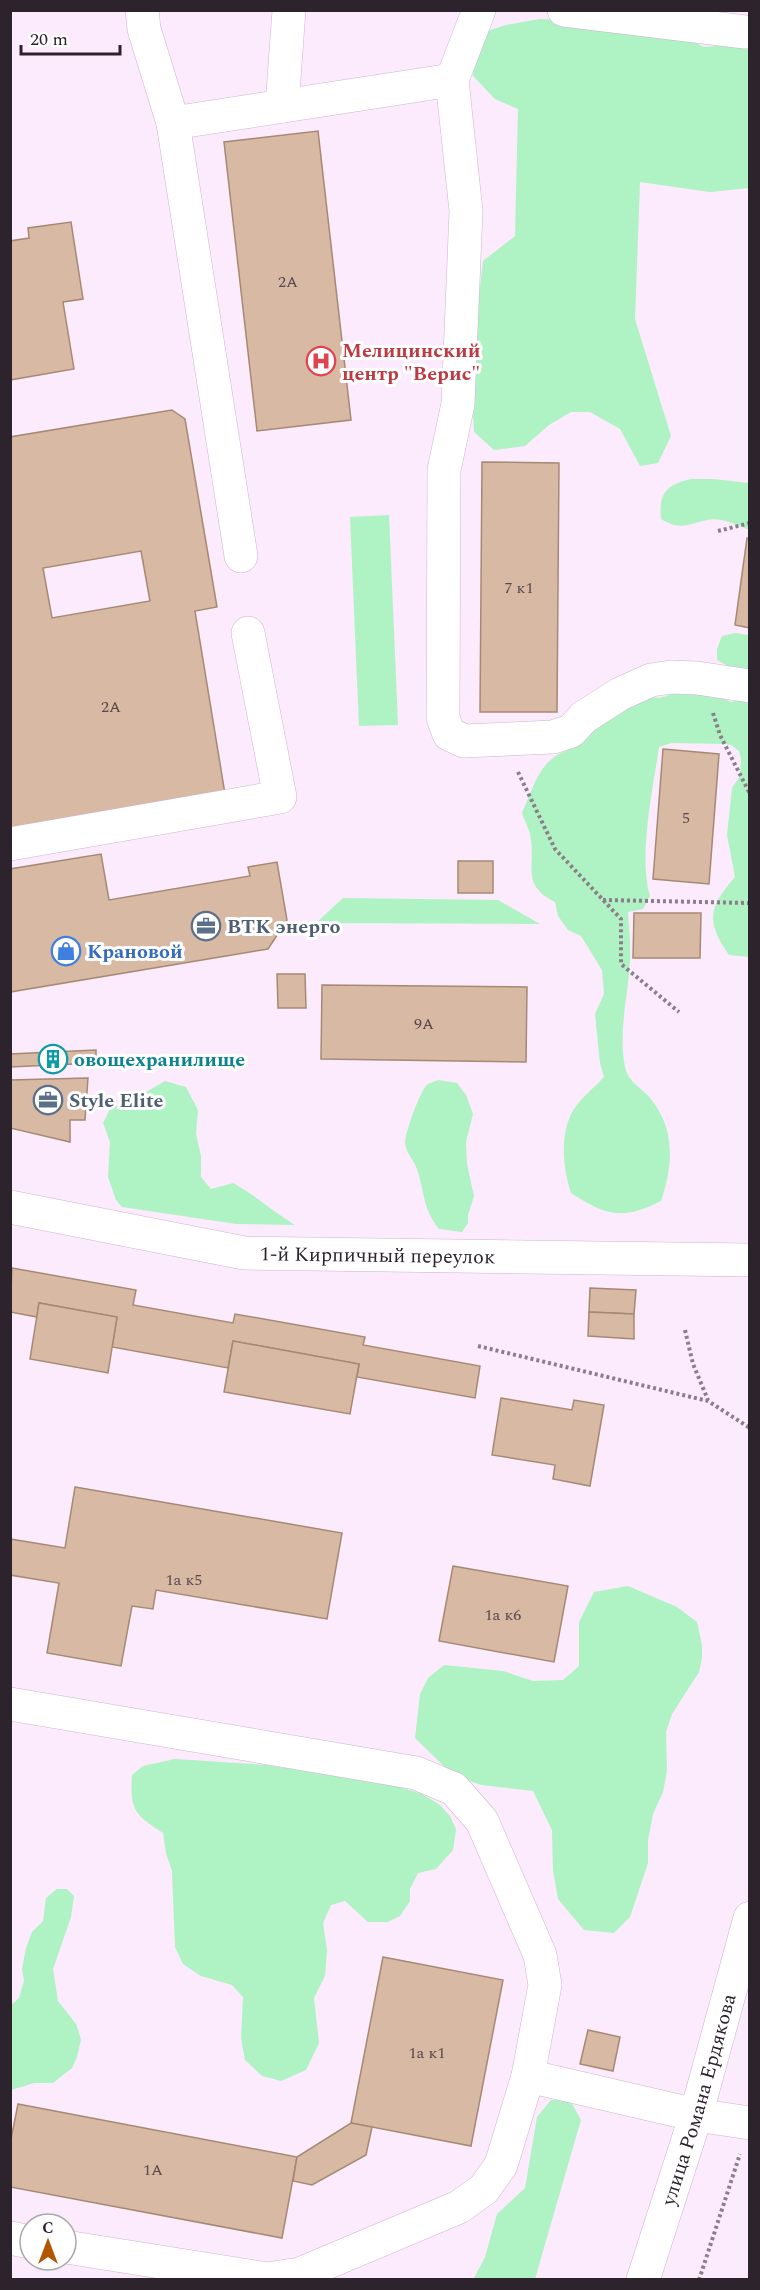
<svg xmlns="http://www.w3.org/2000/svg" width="760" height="2290" font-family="Spectral,serif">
  <rect width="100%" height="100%" fill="#fcebfc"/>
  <!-- green -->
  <g fill="#aff2c3">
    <polygon points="539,19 606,21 678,34 704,47 749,43 749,188 710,192 640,182 635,319 671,436 658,463 640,466 620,429 590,412 571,412 549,425 525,446 494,450 474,432 471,369 483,261 515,236 518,109 495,99 473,76 475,50 487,31 506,25"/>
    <path d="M691 479H714L749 483V530C737 525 721 517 707 520 688 524 681 531 661 519 659 494 665 485 691 479Z"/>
    <polygon points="389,515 398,725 359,726 350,517"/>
    <polygon points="735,633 749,635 749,673 739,672 717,660 717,649 722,636"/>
    <path d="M677 691H706L731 702 749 698V957L729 955C705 920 709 907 735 877L727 835 732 788 740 776 741 759 739 751 731 745 725 744 672 743 659 747C653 789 638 856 650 896L643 909 628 912C629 928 631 945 630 962 628 996 618 1032 625 1067 628 1082 641 1087 650 1098 676 1129 673 1166 661 1201 622 1221 605 1215 571 1193 563 1168 559 1133 574 1109 582 1097 594 1088 604 1077L600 1063 595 1014 604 994 602 970 581 936 568 930 558 916 555 902C519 884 537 865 530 835 529 828 524 820 522 813 536 782 539 757 575 748L580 735 644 695C657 700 665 698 677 691Z"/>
    <polygon points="343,898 498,900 540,924 316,923"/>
    <path d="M438 1080 457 1083 466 1095 473 1114 466 1142 467 1164 474 1196 468 1215V1223L462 1232 439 1229C422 1207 425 1193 417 1169 414 1160 406 1153 405 1143 405 1133 419 1094 426 1086 428 1083 434 1082 438 1080Z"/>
    <path d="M165 1081 186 1087 198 1110 196 1134 201 1156V1177L211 1189 233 1183C255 1195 273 1212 295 1225L236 1224 122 1207 116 1200 108 1177 110 1142 103 1123 111 1107 129 1102Z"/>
    <polygon points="628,1586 677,1607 697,1622 702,1645 702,1658 699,1672 672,1714 666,1732 667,1771 663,1792 653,1814 648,1840 648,1863 630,1917 614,1933 584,1930 558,1899 553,1871 552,1830 533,1791 481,1785 453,1775 415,1738 420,1694 428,1678 444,1665 503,1671 533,1681 563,1680 579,1666 579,1622 594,1592"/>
    <path d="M175 1759 267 1765 393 1785 422 1794 440 1805 450 1816 456 1829 453 1850 436 1869 418 1873 410 1889V1901L400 1916 388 1922H368L345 1901 331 1905 323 1923 327 1950 325 1976 314 1998 319 2043 306 2070 281 2081 262 2076 245 2060 241 2038 243 1997 232 1985 201 1976 183 1964 175 1947 172 1871 166 1853 163 1833C134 1814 130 1810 132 1775L143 1766Z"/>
    <polygon points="57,1889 67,1889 74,1896 71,1917 53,1969 58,2001 76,2024 81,2039 77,2057 72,2068 53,2083 34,2083 11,2090 11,2005 19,1998 24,1981 22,1969 26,1948 32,1932 43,1921 46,1898"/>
    <polygon points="551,2100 570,2100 581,2120 535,2279 473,2280 485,2257 497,2214 525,2188 537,2117"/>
  </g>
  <!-- building -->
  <g fill="#d8b9a3" stroke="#a68974" stroke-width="1.5" fill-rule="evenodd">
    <polygon points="318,131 351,420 257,431 224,142"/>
    <polygon points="71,222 83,299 63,302 74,369 10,380 10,241 29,238 28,228"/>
    <path d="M172 410 185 419 217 607 195 611 225 794 10 830V437ZM141 551 150 601 52 618 43 568Z"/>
    <polygon points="482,462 559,463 557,712 480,712"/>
    <polygon points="747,538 750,539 750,628 735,625"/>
    <polygon points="663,749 719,754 709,884 653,879"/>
    <polygon points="101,854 109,900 250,876 248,867 277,862 287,920 268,949 10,992 10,869"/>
    <rect x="458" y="861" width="35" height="32"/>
    <polygon points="634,913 701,913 700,958 633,958"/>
    <polygon points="277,974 305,974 306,1008 278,1008"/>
    <polygon points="322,985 527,987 526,1062 321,1059"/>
    <polygon points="96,1050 96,1063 10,1067 10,1054"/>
    <polygon points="88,1078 85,1120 70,1120 70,1142 10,1128 10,1080"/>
    <polygon points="12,1268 136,1290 133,1305 233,1323 235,1314 365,1337 363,1345 480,1366 475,1398 357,1377 359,1364 233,1341 228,1368 112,1347 117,1317 39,1303 37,1317 10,1312"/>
    <polygon points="590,1288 636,1290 634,1314 589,1312"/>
    <polygon points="39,1303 117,1317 108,1373 30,1359"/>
    <polygon points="589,1312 634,1314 634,1339 588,1336"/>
    <polygon points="233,1341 359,1364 350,1414 224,1392"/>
    <polygon points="501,1398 572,1410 574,1400 604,1405 590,1486 553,1479 555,1465 492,1455"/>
    <polygon points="75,1487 342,1533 327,1619 156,1590 153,1609 132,1606 121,1666 47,1653 59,1583 10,1575 10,1539 65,1548"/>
    <polygon points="453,1566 568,1586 554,1662 439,1641"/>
    <polygon points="383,1957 503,1980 471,2146 351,2123"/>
    <polygon points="588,2030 620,2037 613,2071 580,2064"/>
    <polygon points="18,2104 297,2157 282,2238 10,2187 10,2144"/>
    <polygon points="351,2123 372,2127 366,2155 312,2185 293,2181 297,2157"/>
  </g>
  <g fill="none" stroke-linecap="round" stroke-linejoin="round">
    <!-- minor casing -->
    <g stroke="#ceb4ce" stroke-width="34">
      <g id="minor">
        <polyline points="142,10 144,29 173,123 452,80"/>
        <polyline points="479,10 452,80 466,211 458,404 444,470 443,718 449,734 464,741 553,737 571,731 584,717 620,694 651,680 671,677 697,678 750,686"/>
        <polyline points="564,10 745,32"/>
        <polyline points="282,106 289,10"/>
        <polyline points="173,123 241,556"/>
        <polyline points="10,844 280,797 248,633"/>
        <path id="s1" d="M10 1207 244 1253 750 1260"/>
        <polyline points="10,1704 416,1773 454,1789 482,1821 540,1955 545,1985 528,2076 501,2165 484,2189 459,2207 300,2274 267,2279 66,2247"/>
        <polyline points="528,2076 696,2115 750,2123"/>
        <polyline points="10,2238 30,2242"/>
        <path id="s2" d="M643 2280 696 2115 750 1918"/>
      </g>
    </g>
    <!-- path -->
    <g stroke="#8b7e8b" stroke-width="4" stroke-dasharray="3 3" stroke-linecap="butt">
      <polyline points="718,531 750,523"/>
      <polyline points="713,713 720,735 750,794"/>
      <polyline points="518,772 555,849 621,919 621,964 679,1012"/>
      <polyline points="603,900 750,903"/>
      <polyline points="685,1330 693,1364 708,1400"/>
      <polyline points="478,1346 708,1401 750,1428"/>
      <polyline points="699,2280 740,2154"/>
    </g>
    <!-- minor -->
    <use href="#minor" stroke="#fff" stroke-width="33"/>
  </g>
  <!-- icons -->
  <defs>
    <g id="hospital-ring" transform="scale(1.5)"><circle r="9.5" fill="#fff" stroke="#e0444e" stroke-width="1.5"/><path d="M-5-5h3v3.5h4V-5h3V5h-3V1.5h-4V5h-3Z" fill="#e0444e"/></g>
    <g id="office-ring" transform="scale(1.5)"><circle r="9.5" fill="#fff" stroke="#5c6f8a" stroke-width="1.5"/><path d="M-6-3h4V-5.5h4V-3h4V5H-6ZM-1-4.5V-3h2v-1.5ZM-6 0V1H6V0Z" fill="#5c6f8a"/></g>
    <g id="shop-ring" transform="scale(1.5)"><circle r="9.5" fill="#fff" stroke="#3f7fe0" stroke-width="1.5"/><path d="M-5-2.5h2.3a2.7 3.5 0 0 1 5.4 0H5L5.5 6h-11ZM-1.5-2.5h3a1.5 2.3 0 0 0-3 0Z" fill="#3f7fe0"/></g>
    <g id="building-ring" transform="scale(1.5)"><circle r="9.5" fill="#fff" stroke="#0f9aa8" stroke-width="1.5"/><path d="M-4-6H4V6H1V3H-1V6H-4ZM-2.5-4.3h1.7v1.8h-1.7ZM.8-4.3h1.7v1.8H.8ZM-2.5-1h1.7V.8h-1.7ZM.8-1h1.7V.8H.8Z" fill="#0f9aa8"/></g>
  </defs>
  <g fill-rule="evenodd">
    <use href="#hospital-ring" x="321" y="361"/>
    <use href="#office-ring" x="206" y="926"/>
    <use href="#shop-ring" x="66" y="951"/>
    <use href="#building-ring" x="53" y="1059"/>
    <use href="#office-ring" x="48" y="1100"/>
  </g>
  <g text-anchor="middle" stroke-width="6" stroke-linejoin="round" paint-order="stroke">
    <!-- number labels -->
    <g font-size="16" fill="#58484a">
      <text x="288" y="287">2А</text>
      <text x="519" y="593">7 к1</text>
      <text x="111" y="712">2А</text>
      <text x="686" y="823">5</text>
      <text x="424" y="1029">9А</text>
      <text x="184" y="1585">1а к5</text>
      <text x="503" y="1620">1а к6</text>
      <text x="427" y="2058">1а к1</text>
      <text x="153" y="2175">1А</text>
    </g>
    <!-- health labels -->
    <g font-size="20" font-weight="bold" fill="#be3a42" stroke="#fff" text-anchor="start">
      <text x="342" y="357">Мелицинский<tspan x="342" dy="23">центр "Верис"</tspan></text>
    </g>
    <!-- service labels -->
    <g font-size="20" font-weight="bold" fill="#4e5e75" stroke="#fff" text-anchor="start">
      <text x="227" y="933">ВТК энерго</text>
      <text x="69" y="1107">Style Elite</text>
    </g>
    <!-- shop labels -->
    <g font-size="20" font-weight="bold" fill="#366cbe" stroke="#fff" text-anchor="start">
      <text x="87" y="958">Крановой</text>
    </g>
    <!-- culture labels -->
    <g font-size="20" font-weight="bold" fill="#0d838f" stroke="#fff" text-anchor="start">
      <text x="74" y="1066">овощехранилище</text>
    </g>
    <!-- street labels -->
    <g font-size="20" fill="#2d232d" stroke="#fff">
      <text dy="7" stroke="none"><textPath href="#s1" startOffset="372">1-й Кирпичный переулок</textPath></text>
      <text dy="7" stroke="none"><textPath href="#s2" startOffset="189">улица Романа Ердякова</textPath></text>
    </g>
  </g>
  <!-- border -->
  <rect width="760" height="2290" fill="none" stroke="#2d232d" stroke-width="24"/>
  <!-- north arrow -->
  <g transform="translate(48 2242)"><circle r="28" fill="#ffffff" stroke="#aba7ab" stroke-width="1.5"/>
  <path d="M0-4.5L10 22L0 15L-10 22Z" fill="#b35505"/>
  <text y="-9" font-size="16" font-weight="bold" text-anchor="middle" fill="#2d232d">С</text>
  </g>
  <!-- scale -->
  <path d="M21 45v9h99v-9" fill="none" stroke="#2d232d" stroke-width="3"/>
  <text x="30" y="45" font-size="18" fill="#2d232d" stroke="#ffffff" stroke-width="4.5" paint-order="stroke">20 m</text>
</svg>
